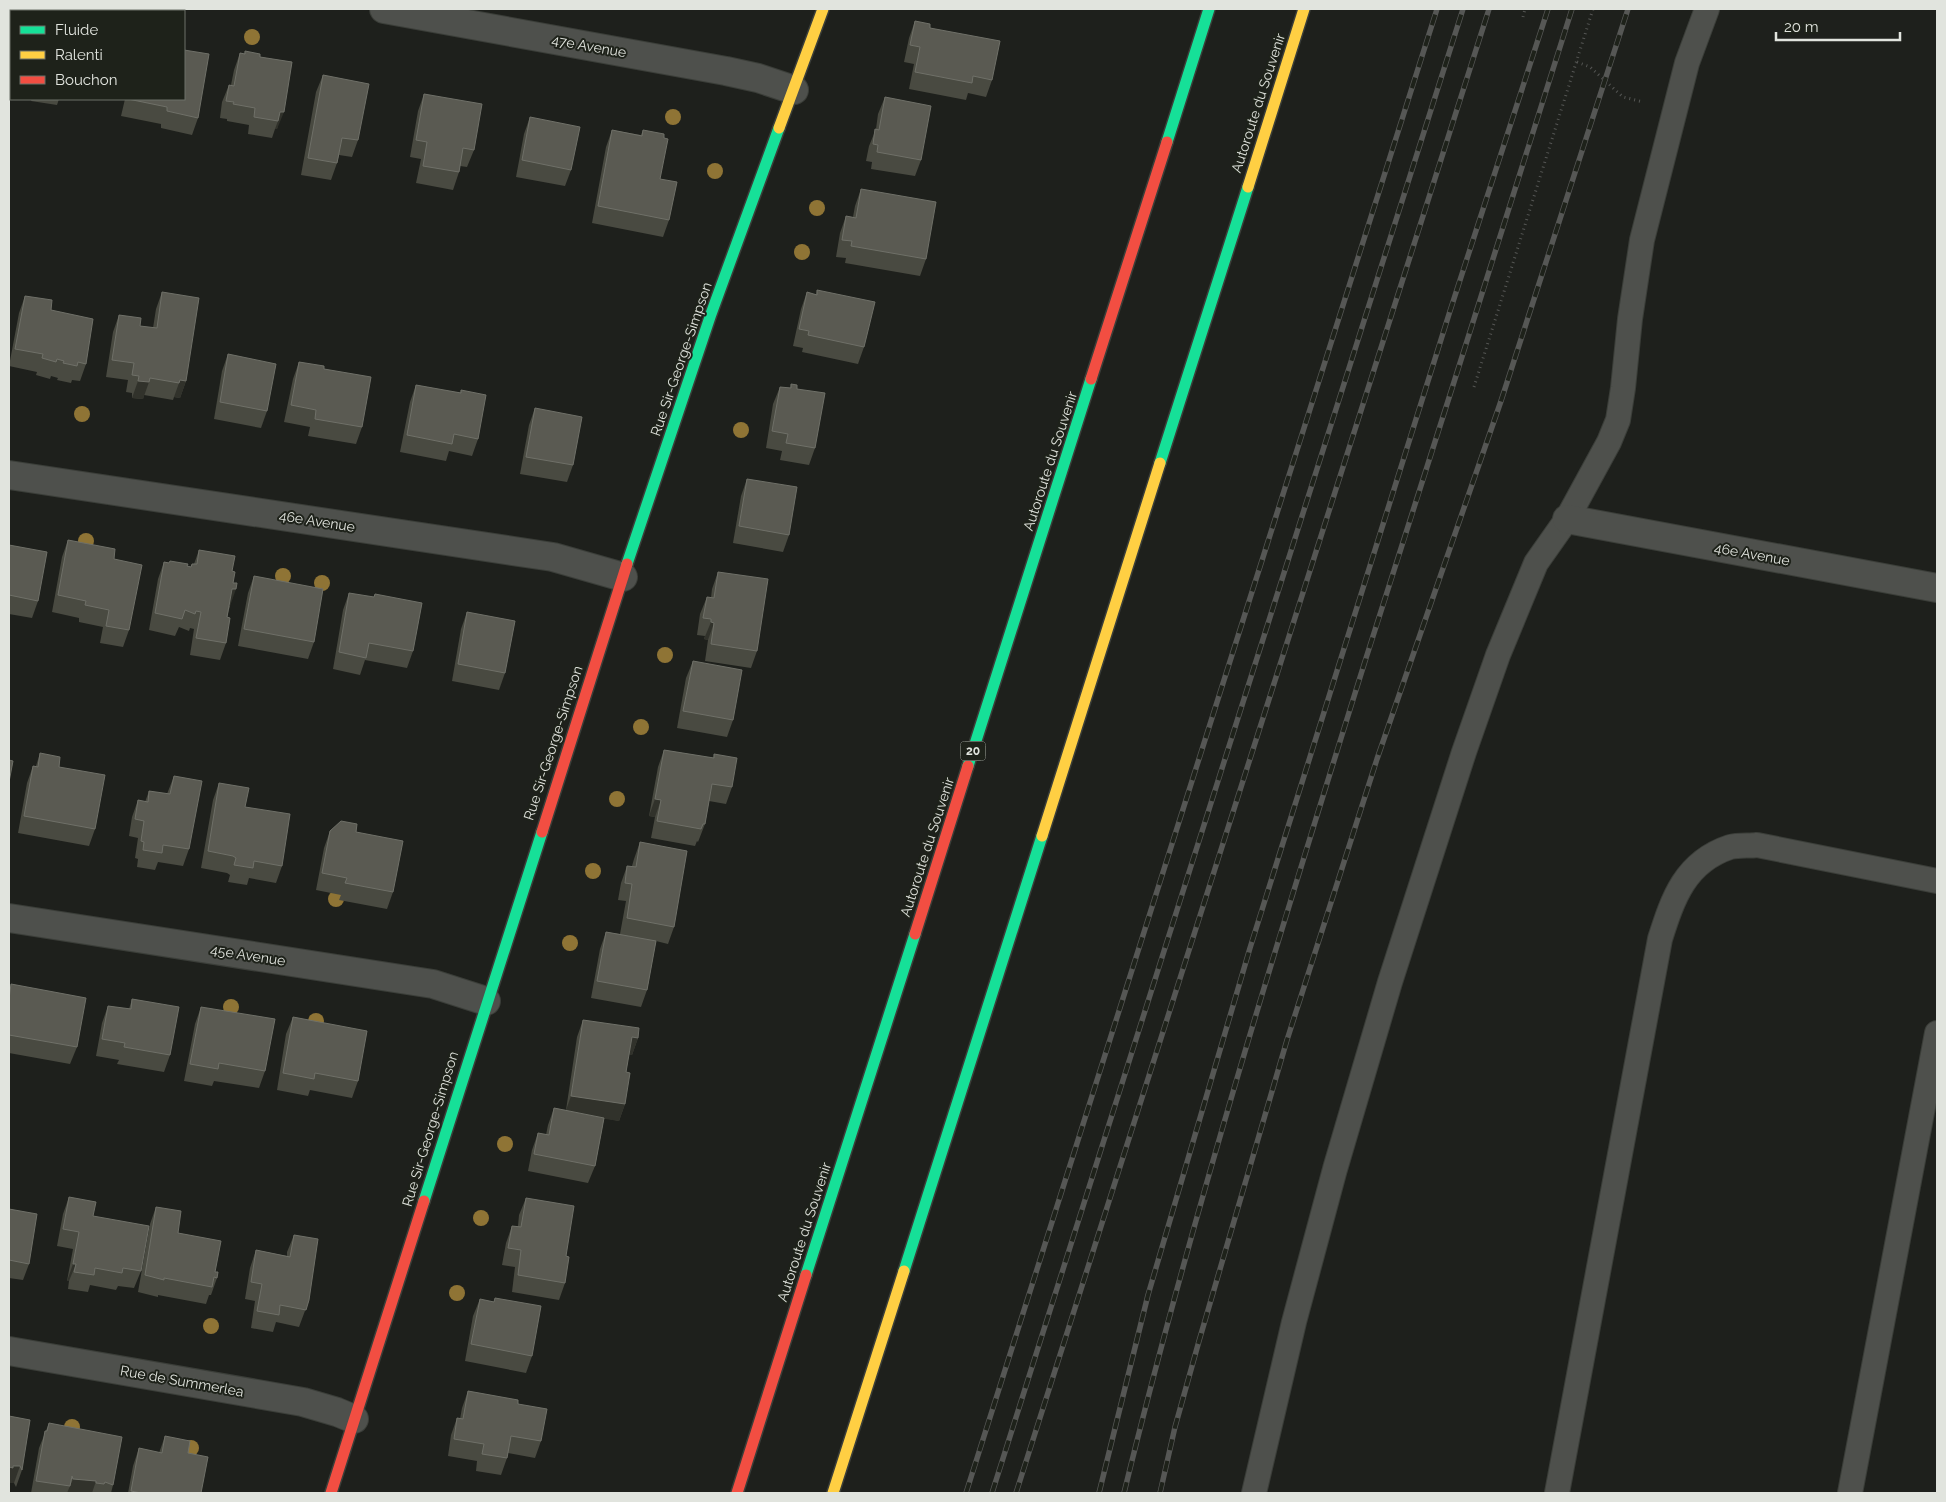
<svg xmlns="http://www.w3.org/2000/svg" width="1946" height="1502" font-family="Raleway,sans-serif">
  <rect width="100%" height="100%" fill="#1e201c"/>
  <g fill="none" stroke-linecap="round" stroke-linejoin="round">
    <!-- lane casing -->
    <g stroke="#3b3e39" stroke-width="26">
      <g id="lane">
        <polyline points="1254,1493 1294,1322 1335,1169 1390,982 1464,752 1498,655 1536,563 1567,519 1609,442 1618,420 1623,388 1630,319 1642,240 1687,63 1707,9"/>
        <path d="M1557 1493 1660 939C1673 898 1685 862 1730 847 1738 845 1749 846 1757 845L1937 881"/>
        <polyline points="1850,1493 1937,1033"/>
      </g>
    </g>
    <!-- street casing -->
    <g stroke="#3b3e39" stroke-width="30">
      <g id="street">
        <polyline points="384,9 726,71 758,78 794,90"/>
        <polyline points="9,475 553,557 623,577"/>
        <polyline points="1567,519 1937,588"/>
        <polyline points="9,918 433,984 486,1001"/>
        <polyline points="9,1351 303,1402 337,1412 354,1419"/>
      </g>
    </g>
    <!-- fast casing -->
    <g stroke="#3b3e39" stroke-width="14">
      <g id="fast">
        <polyline points="1167,142 1209,9"/>
        <polyline points="1160,463 1248,187"/>
        <polyline points="627,564 711,314 779,128"/>
        <polyline points="968,766 1091,379"/>
        <polyline points="424,1201 542,832"/>
        <polyline points="904,1271 1042,836"/>
        <polyline points="806,1275 915,934"/>
      </g>
    </g>
    <!-- slow casing -->
    <g stroke="#3b3e39" stroke-width="14">
      <g id="slow">
        <polyline points="779,128 823,9"/>
        <polyline points="1248,187 1304,9"/>
        <polyline points="1042,836 1160,463"/>
        <polyline points="833,1493 904,1271"/>
      </g>
    </g>
    <!-- jam casing -->
    <g stroke="#3b3e39" stroke-width="14">
      <g id="jam">
        <polyline points="1091,379 1167,142"/>
        <polyline points="542,832 627,564"/>
        <polyline points="915,934 968,766"/>
        <polyline points="331,1493 424,1201"/>
        <polyline points="737,1493 806,1275"/>
      </g>
    </g>
    <!-- path -->
    <g stroke="#555654" stroke-width="3" stroke-dasharray="1 4" stroke-linecap="butt">
      <polyline points="1523,17 1525,9"/>
      <polyline points="1577,62 1590,67 1623,97 1643,102"/>
      <polyline points="1474,387 1593,9"/>
    </g>
    <!-- lane -->
    <use href="#lane" stroke="#4e504c" stroke-width="24"/>
    <!-- street -->
    <use href="#street" stroke="#4e504c" stroke-width="28"/>
    <!-- fast -->
    <use href="#fast" stroke="#16e098" stroke-width="11"/>
    <!-- slow -->
    <use href="#slow" stroke="#ffcf43" stroke-width="11"/>
    <!-- jam -->
    <use href="#jam" stroke="#f24e42" stroke-width="11"/>
    <!-- rail casing -->
    <g stroke="#565755" stroke-width="5.5">
      <g id="rail">
        <polyline points="966,1493 1437,9"/>
        <polyline points="992,1493 1463,9"/>
        <polyline points="1016,1493 1489,9"/>
        <polyline points="1099,1493 1148,1295 1250,948 1450,311 1548,9"/>
        <path d="M1124 1493C1193 1211 1280 933 1367 655 1436 440 1504 224 1572 9"/>
        <polyline points="1160,1493 1175,1427 1199,1341 1287,1040 1377,759 1501,401 1628,9"/>
      </g>
    </g>
    <!-- rail -->
    <use href="#rail" stroke="#1e221a" stroke-width="4" stroke-dasharray="11" stroke-linecap="butt"/>
  </g>
  <!-- trees -->
  <g fill="#8f7435">
    <circle cx="252" cy="37" r="8"/>
    <circle cx="673" cy="117" r="8"/>
    <circle cx="715" cy="171" r="8"/>
    <circle cx="817" cy="208" r="8"/>
    <circle cx="802" cy="252" r="8"/>
    <circle cx="82" cy="414" r="8"/>
    <circle cx="741" cy="430" r="8"/>
    <circle cx="86" cy="541" r="8"/>
    <circle cx="283" cy="576" r="8"/>
    <circle cx="322" cy="583" r="8"/>
    <circle cx="665" cy="655" r="8"/>
    <circle cx="641" cy="727" r="8"/>
    <circle cx="617" cy="799" r="8"/>
    <circle cx="593" cy="871" r="8"/>
    <circle cx="336" cy="899" r="8"/>
    <circle cx="570" cy="943" r="8"/>
    <circle cx="231" cy="1007" r="8"/>
    <circle cx="316" cy="1021" r="8"/>
    <circle cx="505" cy="1144" r="8"/>
    <circle cx="481" cy="1218" r="8"/>
    <circle cx="457" cy="1293" r="8"/>
    <circle cx="211" cy="1326" r="8"/>
    <circle cx="72" cy="1427" r="8"/>
    <circle cx="191" cy="1448" r="8"/>
  </g>
  <!-- wall -->
  <g fill="#494a41">
    <polygon points="915,21 930,28 992,80 986,97 968,93 966,100 909,89 914,64 904,62 909,38"/>
    <polygon points="245,51 260,57 292,62 277,129 275,129 272,138 248,134 249,125 227,121 227,119 220,118 222,102 229,85 231,85 234,70 240,53 244,54"/>
    <polygon points="323,75 358,140 352,157 339,155 337,163 331,180 301,175 316,92"/>
    <polygon points="424,94 474,150 467,167 460,166 459,172 453,190 416,183 421,159 410,157 418,111"/>
    <polygon points="885,97 921,160 915,176 871,169 872,162 866,161 869,146 876,129 878,114"/>
    <polygon points="32,99 59,99 57,105 31,101"/>
    <polygon points="125,99 184,99 198,118 192,135 161,128 161,124 121,116"/>
    <polygon points="530,117 571,170 565,186 516,177 524,134"/>
    <polygon points="612,130 641,135 643,130 660,179 669,220 663,237 592,223 606,147"/>
    <polygon points="861,189 926,259 920,276 845,263 846,258 836,257 840,233 846,216 853,217 855,206"/>
    <polygon points="817,290 864,347 858,364 802,352 803,348 793,346 801,309 807,292 816,295"/>
    <polygon points="162,292 186,381 180,398 174,397 173,400 144,395 143,399 132,398 132,393 126,392 128,380 106,377 113,332 119,315 140,326 153,328 156,309"/>
    <polygon points="25,296 51,310 86,364 80,381 72,380 71,383 57,380 58,378 51,376 50,379 36,375 37,372 9,366 19,313"/>
    <polygon points="228,354 267,411 261,428 214,419 222,371"/>
    <polygon points="299,362 324,369 362,427 356,444 308,436 310,427 284,422 293,379"/>
    <polygon points="791,384 797,389 815,448 809,465 780,460 782,451 766,448 773,404 780,387 790,388"/>
    <polygon points="416,385 460,393 461,390 478,439 472,456 449,451 446,461 400,452 410,402"/>
    <polygon points="535,408 573,465 567,482 520,474 529,425"/>
    <polygon points="747,479 789,535 783,552 733,543 741,496"/>
    <polygon points="68,540 114,559 129,630 123,647 100,643 103,627 79,622 79,618 52,612 62,557"/>
    <polygon points="9,545 38,601 32,618 9,614"/>
    <polygon points="199,550 232,571 230,606 227,617 226,643 220,660 190,655 194,629 190,628 189,631 179,627 175,636 149,630 158,579 164,562 191,567 194,564"/>
    <polygon points="718,572 757,651 751,668 705,661 708,640 704,639 705,636 697,635 700,614 707,597 711,598 712,589"/>
    <polygon points="254,576 314,642 308,659 238,646 248,593"/>
    <polygon points="349,593 413,651 407,668 365,660 360,675 333,669 343,610"/>
    <polygon points="467,612 505,673 499,690 452,681 461,629"/>
    <polygon points="693,661 733,720 727,737 677,728 686,678"/>
    <polygon points="664,750 713,758 714,754 732,787 726,804 709,801 705,824 698,842 697,841 695,846 651,838 655,817 649,816 658,767"/>
    <polygon points="40,753 95,829 89,846 18,833 27,783 33,766 36,766"/>
    <polygon points="174,776 189,849 183,866 158,862 155,870 137,867 138,859 135,858 138,838 129,836 132,817 138,800 145,802 149,791 167,794"/>
    <polygon points="219,783 245,807 282,866 276,883 249,878 247,885 228,882 230,875 227,873 201,868 213,800"/>
    <polygon points="330,831 356,832 393,892 387,909 339,900 341,895 316,890 324,848"/>
    <polygon points="640,842 674,927 668,944 656,941 647,990 641,1007 591,998 600,949 606,932 620,934 626,901 618,900 621,883 627,866 632,866 634,859"/>
    <polygon points="11,984 77,1047 70,1064 9,1053 9,991"/>
    <polygon points="132,999 170,1055 164,1072 117,1064 119,1060 96,1056 102,1023 108,1006 129,1009"/>
    <polygon points="201,1007 265,1071 259,1088 214,1081 212,1086 184,1081 195,1024"/>
    <polygon points="293,1017 358,1081 352,1098 310,1090 308,1096 277,1090 286,1034"/>
    <polygon points="583,1020 638,1038 632,1055 629,1054 626,1072 625,1104 619,1121 604,1118 595,1166 588,1183 528,1171 532,1150 538,1133 546,1135 548,1125 554,1108 566,1110 577,1037"/>
    <polygon points="69,1197 93,1216 141,1271 134,1288 118,1286 116,1290 90,1285 88,1292 68,1289 69,1281 67,1281 73,1249 57,1246 63,1214"/>
    <polygon points="526,1198 566,1256 565,1283 559,1300 512,1292 515,1267 502,1265 506,1243 512,1226 518,1226 519,1215"/>
    <polygon points="156,1207 178,1233 215,1272 217,1278 211,1295 209,1295 206,1304 158,1295 158,1297 138,1292 150,1224"/>
    <polygon points="9,1209 29,1264 23,1280 9,1278"/>
    <polygon points="294,1235 309,1300 299,1327 276,1322 273,1332 251,1328 255,1301 245,1299 250,1268 256,1250 287,1256 287,1252"/>
    <polygon points="480,1299 532,1356 526,1373 465,1361 473,1316"/>
    <polygon points="468,1391 518,1404 541,1441 535,1458 508,1453 507,1458 501,1475 476,1471 477,1461 448,1456 451,1435 457,1418 460,1419 462,1408"/>
    <polygon points="9,1416 22,1470 16,1487 14,1483 9,1483"/>
    <polygon points="49,1423 113,1485 111,1493 31,1493 39,1448"/>
    <polygon points="165,1436 188,1453 201,1493 128,1493 133,1466 139,1448 159,1453"/>
  </g>
  <!-- shaded-wall -->
  <g fill="#31322b">
    <polygon points="280,112 284,112 277,129 275,129 278,121"/>
    <polygon points="180,380 186,381 180,398 174,397 179,383"/>
    <polygon points="138,381 149,382 143,399 132,398"/>
    <polygon points="232,589 236,589 230,606 226,606"/>
    <polygon points="711,622 714,623 708,640 704,639"/>
    <polygon points="655,799 661,800 655,817 649,816"/>
    <polygon points="632,1037 638,1038 632,1055 626,1054"/>
    <polygon points="571,1096 625,1104 619,1121 565,1113"/>
    <polygon points="73,1264 76,1264 69,1281 67,1281"/>
    <polygon points="13,1466 20,1466 14,1483 9,1483 9,1467"/>
    <polygon points="73,1479 96,1481 92,1493 67,1493"/>
  </g>
  <!-- building -->
  <g fill="#5a5a52" stroke="#6f7068">
    <polygon points="915,21 930,24 930,28 1000,41 992,80 973,76 972,83 915,72 920,47 910,45"/>
    <polygon points="184,50 209,54 198,118 167,111 167,107 128,99 184,99"/>
    <polygon points="245,51 260,54 260,57 292,62 284,112 280,112 278,121 254,117 255,108 233,104 234,102 226,101 229,85 234,86 240,53 245,54"/>
    <polygon points="323,75 369,84 358,140 342,138 337,163 308,158"/>
    <polygon points="424,94 482,104 474,150 463,148 459,172 423,166 427,142 416,140"/>
    <polygon points="885,97 931,106 921,160 877,152 878,145 873,144 875,129 879,130"/>
    <polygon points="530,117 580,127 571,170 522,160"/>
    <polygon points="612,130 642,136 643,130 664,134 664,138 668,139 660,179 677,182 669,220 598,206"/>
    <polygon points="861,189 936,202 926,259 851,246 852,241 842,240 846,216 856,218"/>
    <polygon points="817,290 875,302 864,347 808,335 809,331 799,329 807,292 817,295"/>
    <polygon points="162,292 199,298 186,381 180,380 179,383 150,378 149,382 138,381 139,376 132,375 134,363 112,360 119,315 141,318 140,326 157,328"/>
    <polygon points="25,296 52,300 51,310 93,319 86,364 78,362 77,366 63,363 64,361 57,359 56,362 42,358 43,354 15,349"/>
    <polygon points="228,354 276,364 267,411 220,402"/>
    <polygon points="299,362 324,366 324,369 371,377 362,427 315,419 316,410 291,405"/>
    <polygon points="791,384 797,385 797,389 825,393 815,448 786,443 788,434 772,431 780,387 791,388"/>
    <polygon points="416,385 461,393 461,390 486,395 478,439 454,434 452,444 407,435"/>
    <polygon points="535,408 582,417 573,465 526,457"/>
    <polygon points="747,479 797,487 789,535 739,526"/>
    <polygon points="68,540 115,549 114,559 142,565 129,630 106,626 109,610 85,605 86,601 58,595"/>
    <polygon points="9,545 47,552 38,601 9,595"/>
    <polygon points="199,550 235,556 232,571 235,572 233,583 237,583 236,589 232,589 227,617 230,618 226,643 196,638 201,612 196,611 195,614 185,610 182,619 155,613 164,562 169,563 170,561 188,564 187,566 191,567 192,564 197,564"/>
    <polygon points="718,572 768,579 757,651 711,644 714,623 711,622 711,619 703,618 707,597 714,598"/>
    <polygon points="254,576 323,589 314,642 244,629"/>
    <polygon points="349,593 374,597 375,594 422,603 413,651 369,643 366,658 339,652"/>
    <polygon points="467,612 515,621 505,673 458,664"/>
    <polygon points="693,661 742,670 733,720 683,711"/>
    <polygon points="664,750 714,758 714,754 737,758 732,787 712,784 705,824 703,824 701,829 657,821 661,800 655,799"/>
    <polygon points="40,753 60,757 59,767 105,775 95,829 24,816 33,766 38,767"/>
    <polygon points="9,760 13,761 9,782"/>
    <polygon points="174,776 202,781 189,849 163,845 162,853 143,850 144,842 141,841 144,821 135,819 138,800 148,802 149,791 170,794"/>
    <polygon points="219,783 249,788 245,807 290,814 282,866 254,861 253,868 234,865 236,858 233,856 208,851"/>
    <polygon points="341,821 357,824 356,832 403,841 393,892 345,883 347,878 322,873 330,831"/>
    <polygon points="640,842 687,851 674,927 627,918 632,884 625,883 627,866 636,867"/>
    <polygon points="606,932 656,941 647,990 597,981"/>
    <polygon points="11,984 86,998 77,1047 9,1035 9,999"/>
    <polygon points="132,999 179,1007 170,1055 124,1047 125,1043 102,1039 108,1006 131,1009"/>
    <polygon points="201,1007 275,1019 265,1071 219,1063 218,1069 190,1064"/>
    <polygon points="293,1017 367,1031 358,1081 315,1073 314,1079 283,1073"/>
    <polygon points="583,1020 639,1028 638,1038 632,1037 626,1072 630,1073 625,1104 571,1096"/>
    <polygon points="554,1108 604,1118 595,1166 534,1154 538,1133 549,1135"/>
    <polygon points="69,1197 96,1202 93,1216 149,1226 141,1271 123,1268 122,1273 95,1268 94,1275 74,1272 76,1264 73,1264 79,1232 63,1229"/>
    <polygon points="526,1198 574,1206 566,1256 569,1257 565,1283 518,1275 521,1250 508,1248 512,1226 521,1227"/>
    <polygon points="156,1207 181,1211 178,1233 221,1241 215,1272 218,1272 217,1278 214,1277 212,1287 164,1278 164,1280 145,1275"/>
    <polygon points="9,1209 37,1214 29,1264 9,1260"/>
    <polygon points="294,1235 318,1239 309,1300 306,1310 280,1305 279,1315 257,1311 262,1284 251,1282 256,1250 290,1257"/>
    <polygon points="495,1298 541,1306 532,1356 471,1344 480,1299 494,1302"/>
    <polygon points="468,1391 518,1400 518,1404 547,1409 541,1441 511,1436 507,1458 482,1454 484,1444 454,1439 457,1418 463,1419"/>
    <polygon points="9,1416 30,1420 22,1470 20,1466 13,1466 13,1468 9,1467"/>
    <polygon points="49,1423 122,1437 113,1485 105,1482 104,1484 96,1483 96,1481 73,1479 72,1476 70,1486 36,1481 45,1431 47,1431"/>
    <polygon points="165,1436 190,1441 188,1453 208,1457 201,1493 141,1493 131,1491 139,1448 162,1453"/>
  </g>
  <g text-anchor="middle" stroke-width="4" stroke-linejoin="round" paint-order="stroke">
    <!-- shield labels -->
    <rect fill="#1e221a" stroke="#a6aaa3" stroke-width="1" x="960.5" y="741.5" width="25" height="19" rx="4"/>
    <g font-size="12" font-weight="bold" fill="#e1e4de">
      <text x="973" y="755">20</text>
    </g>
    <!-- street labels -->
    <g font-size="14" fill="#e1e4de" stroke="#1e221a">
      <text transform="translate(589 46) rotate(10)" y="5">47e Avenue</text>
      <text transform="translate(1258 103) rotate(-72)" y="5">Autoroute du Souvenir</text>
      <text transform="translate(681 359) rotate(-71)" y="5">Rue Sir-George-Simpson</text>
      <text transform="translate(1050 461) rotate(-72)" y="5">Autoroute du Souvenir</text>
      <text transform="translate(317 521) rotate(9)" y="5">46e Avenue</text>
      <text transform="translate(1752 554) rotate(10)" y="5">46e Avenue</text>
      <text transform="translate(553 743) rotate(-72)" y="5">Rue Sir-George-Simpson</text>
      <text transform="translate(927 847) rotate(-72)" y="5">Autoroute du Souvenir</text>
      <text transform="translate(248 955) rotate(9)" y="5">45e Avenue</text>
      <text transform="translate(430 1129) rotate(-73)" y="5">Rue Sir-George-Simpson</text>
      <text transform="translate(804 1232) rotate(-72)" y="5">Autoroute du Souvenir</text>
      <text transform="translate(182 1381) rotate(10)" y="5">Rue de Summerlea</text>
    </g>
  </g>
  <!-- border -->
  <rect width="1946" height="1502" fill="none" stroke="#e1e4de" stroke-width="20"/>
  <!-- legend -->
  <rect x="10" y="10" width="175" height="90" fill="#1e221a" stroke="#6c7068"/>
  <rect x="20" y="26" width="25" height="8" fill="#16e098" stroke="#6c7068"/>
  <text x="55" y="35" font-size="15" fill="#e1e4de">Fluide</text>
  <rect x="20" y="51" width="25" height="8" fill="#ffcf43" stroke="#6c7068"/>
  <text x="55" y="60" font-size="15" fill="#e1e4de">Ralenti</text>
  <rect x="20" y="76" width="25" height="8" fill="#f24e42" stroke="#6c7068"/>
  <text x="55" y="85" font-size="15" fill="#e1e4de">Bouchon</text>
  <!-- scale -->
  <path d="M1776 32v8h124v-8" fill="none" stroke="#e1e4de" stroke-width="2.5"/>
  <text x="1784" y="32" font-size="15" fill="#e1e4de" stroke="#1e221a" stroke-width="4" paint-order="stroke">20 m</text>
</svg>
